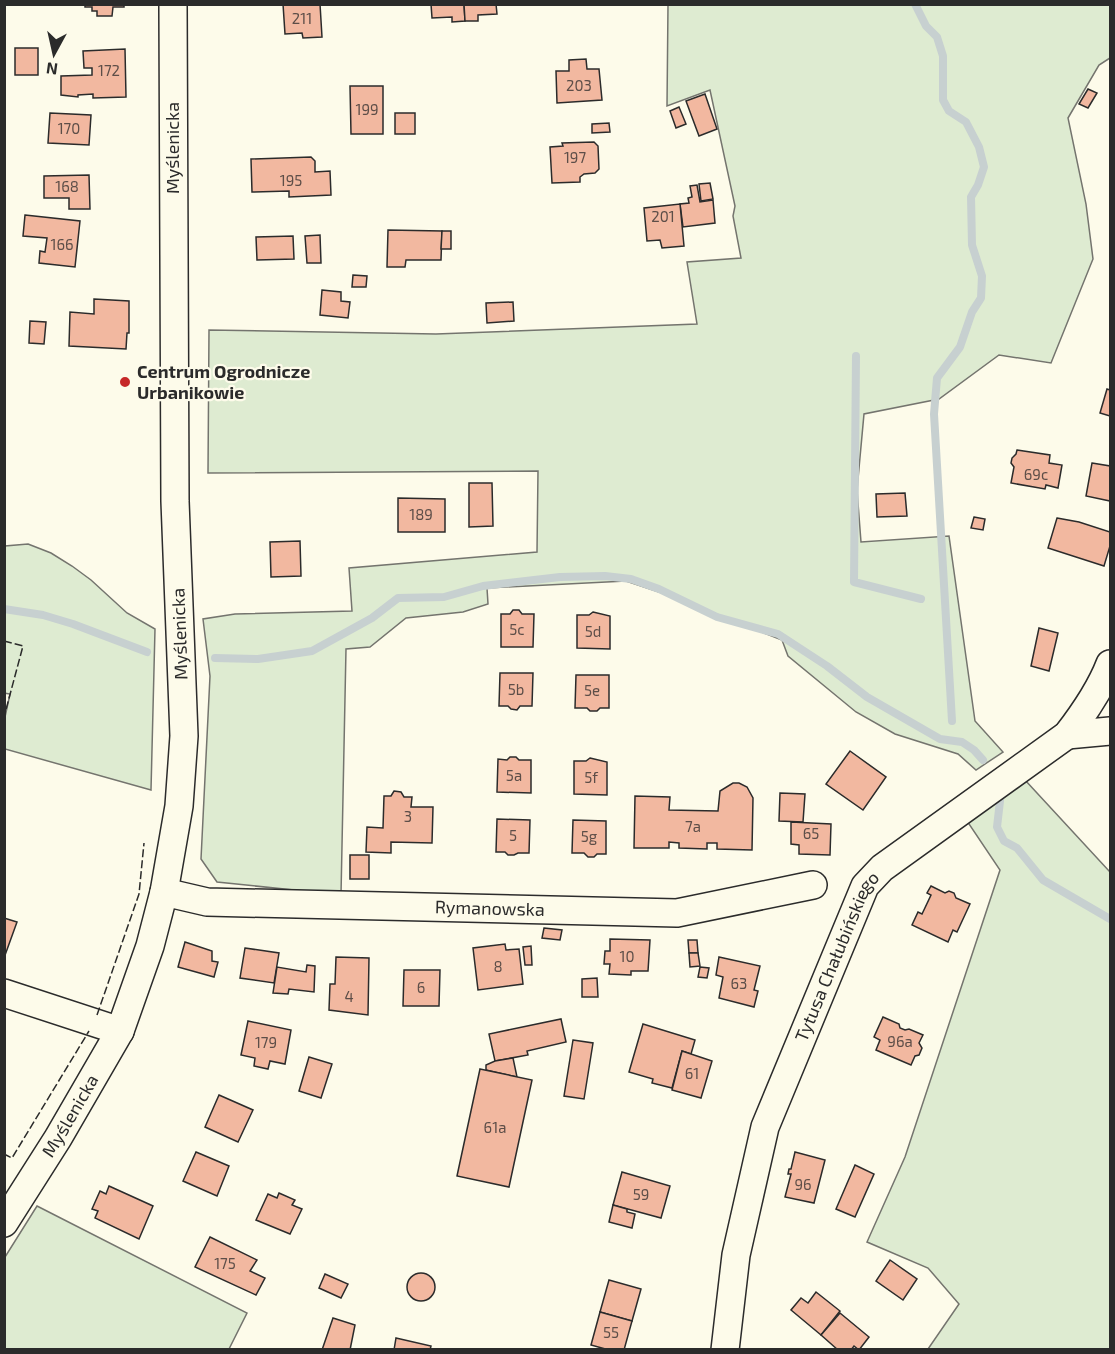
<svg xmlns="http://www.w3.org/2000/svg" width="1115" height="1354" font-family="'Exo 2',sans-serif">
  <rect width="100%" height="100%" fill="#fdfbea"/>
  <!-- green -->
  <g fill="#deebd1" stroke="#74746e" stroke-width="1.5">
    <polygon points="668,5 1110,5 1110,58 1099,65 1068,118 1086,204 1093,259 1051,363 999,355 939,399 864,414 857,490 861,542 949,536 975,721 1003,752 976,770 958,754 895,734 856,712 788,656 782,640 671,596 626,581 487,588 488,604 463,612 406,618 370,647 346,649 341,895 217,882 201,859 210,676 203,619 235,614 352,611 349,568 537,552 538,471 208,473 209,330 436,334 697,324 687,262 741,258 733,216 735,206 710,90 667,106"/>
    <polygon points="28,544 51,553 72,566 91,580 127,613 155,629 151,790 5,749 5,717 10,694 4,693 5,546"/>
    <polygon points="1025,780 1110,872 1110,1349 928,1349 959,1304 928,1268 867,1242 905,1157 1000,870 967,821"/>
    <polygon points="37,1206 247,1313 229,1349 5,1349 5,1257"/>
  </g>
  <g fill="none" stroke-linecap="round" stroke-linejoin="round">
    <!-- stream -->
    <g stroke="#c7d0d0" stroke-width="8">
      <polyline points="915,4 926,26 937,37 943,56 943,100 949,111 966,122 979,147 984,167 978,185 971,197 972,245 982,276 981,298 972,312 960,347 937,378 934,414 952,721"/>
      <polyline points="856,356 854,582 921,599"/>
      <polyline points="4,609 43,615 73,624 147,652"/>
      <polyline points="215,658 258,659 312,651 372,618 398,598 444,597 483,586 560,577 605,576 631,579 659,589 717,617 778,634 827,666 867,697 940,739 962,742 974,750 983,760"/>
      <polyline points="1000,801 997,827 1004,841 1017,848 1043,880 1110,919"/>
    </g>
  </g>
  <!-- building -->
  <g fill="#f2b8a0" stroke="#2b2b2b" stroke-width="1.5">
    <polygon points="85,4 124,4 124,7 113,7 112,16 97,16 97,11 92,11 92,7 85,7"/>
    <polygon points="283,4 320,4 322,37 303,38 302,33 285,34"/>
    <polygon points="431,4 464,4 465,21 452,22 452,17 432,18"/>
    <polygon points="464,4 496,4 497,14 478,15 478,21 465,21"/>
    <rect x="15" y="48" width="23" height="27"/>
    <polygon points="125,49 126,97 93,98 93,94 78,95 78,97 61,95 61,76 92,75 92,68 84,68 83,51"/>
    <polygon points="586,59 587,69 599,69 602,100 557,103 556,71 569,71 569,60"/>
    <polygon points="350,86 383,86 383,134 351,134"/>
    <polygon points="1088,89 1097,93 1088,108 1079,104"/>
    <polygon points="705,94 717,129 699,136 686,101"/>
    <polygon points="679,107 686,124 676,128 670,111"/>
    <polygon points="50,113 91,115 89,145 48,143"/>
    <rect x="395" y="113" width="20" height="21"/>
    <polygon points="609,123 610,132 592,133 592,124"/>
    <polygon points="594,142 598,146 599,169 595,173 584,174 580,177 580,182 552,183 550,147 563,146 562,143"/>
    <polygon points="311,157 315,161 315,172 330,171 331,195 289,197 289,191 252,192 251,159"/>
    <polygon points="89,175 90,209 69,209 69,198 44,198 44,176"/>
    <polygon points="710,183 713,199 701,201 699,184"/>
    <polygon points="697,185 700,202 713,200 715,223 683,227 680,204 689,203 688,198 692,197 690,186"/>
    <polygon points="680,204 684,246 662,248 660,240 647,241 644,208"/>
    <polygon points="25,215 80,221 75,267 39,263 40,251 45,252 47,238 23,236"/>
    <polygon points="388,230 442,231 441,260 406,260 405,267 387,267"/>
    <polygon points="442,231 451,231 451,249 441,249"/>
    <polygon points="320,235 321,263 307,263 305,236"/>
    <polygon points="293,236 294,259 257,260 256,237"/>
    <polygon points="353,275 367,276 366,287 352,287"/>
    <polygon points="322,290 341,292 341,301 350,302 348,318 320,315"/>
    <polygon points="94,299 129,301 129,333 127,333 126,349 69,346 70,312 94,314"/>
    <polygon points="513,302 514,321 487,323 486,303"/>
    <polygon points="30,321 46,322 44,344 29,343"/>
    <polygon points="1107,389 1110,390 1110,416 1100,413"/>
    <polygon points="1017,450 1050,455 1049,463 1062,465 1058,488 1046,485 1045,489 1011,483 1014,467 1011,463 1012,458 1016,454"/>
    <polygon points="1092,463 1110,466 1110,501 1086,496"/>
    <polygon points="469,483 492,483 493,526 469,527"/>
    <polygon points="905,493 907,516 877,517 876,494"/>
    <polygon points="398,498 445,499 445,532 398,532"/>
    <polygon points="974,517 985,519 983,530 971,528"/>
    <polygon points="1057,518 1079,522 1110,532 1110,546 1104,566 1048,548"/>
    <polygon points="300,541 301,576 271,577 270,542"/>
    <polygon points="513,610 519,610 522,614 534,614 533,647 501,647 501,614 510,614"/>
    <polygon points="593,612 610,616 610,649 577,648 577,615 589,615"/>
    <polygon points="1039,628 1058,633 1049,671 1031,666"/>
    <polygon points="500,673 533,673 532,706 520,706 517,710 511,709 508,706 499,706"/>
    <polygon points="576,675 609,675 609,708 600,708 597,711 590,711 587,708 575,708"/>
    <polygon points="850,751 886,777 863,810 826,784"/>
    <polygon points="510,757 516,757 519,760 531,760 531,793 497,792 498,759 507,760"/>
    <polygon points="590,758 607,762 607,795 574,794 574,761 586,761"/>
    <polygon points="733,783 739,783 747,787 753,798 752,850 717,849 717,843 707,843 707,849 679,848 679,843 669,842 669,848 634,848 635,796 670,797 669,810 718,811 720,791"/>
    <polygon points="394,791 401,792 404,797 412,797 411,807 433,807 432,843 391,842 391,853 366,852 367,827 383,828 384,796 391,796"/>
    <polygon points="780,793 805,794 803,822 779,821"/>
    <polygon points="497,819 530,820 529,853 518,853 514,855 508,855 505,852 496,852"/>
    <polygon points="573,820 606,821 606,854 597,854 594,857 588,857 584,853 572,853"/>
    <polygon points="791,822 831,824 830,855 799,854 799,845 791,844"/>
    <rect x="350" y="855" width="19" height="24"/>
    <polygon points="931,886 945,893 949,891 954,893 956,898 970,904 957,932 953,930 948,942 912,925 918,912 922,914 931,895 927,893"/>
    <polygon points="4,918 17,922 4,958"/>
    <polygon points="544,928 562,930 560,940 542,938"/>
    <polygon points="610,939 650,940 648,971 631,971 631,975 609,974 610,964 604,964 605,951 610,951"/>
    <polygon points="688,940 697,940 698,953 689,953"/>
    <polygon points="185,942 212,951 212,961 218,962 214,977 178,967"/>
    <polygon points="505,944 506,950 519,949 523,984 478,990 473,948"/>
    <polygon points="531,946 532,965 525,965 523,947"/>
    <polygon points="245,948 279,953 274,983 240,978"/>
    <polygon points="689,953 698,953 700,966 690,967"/>
    <polygon points="336,957 369,958 368,1015 329,1010 330,984 335,984"/>
    <polygon points="719,957 760,966 754,990 758,991 754,1007 719,998 723,977 716,975"/>
    <polygon points="307,965 315,966 314,992 289,989 288,994 273,993 277,967 306,972"/>
    <polygon points="700,967 709,968 707,978 698,977"/>
    <polygon points="404,970 440,970 439,1006 403,1006"/>
    <polygon points="597,978 598,997 582,997 582,979"/>
    <polygon points="883,1017 899,1024 900,1028 905,1030 909,1029 923,1035 919,1043 922,1048 919,1055 915,1056 911,1065 876,1050 880,1040 874,1037"/>
    <polygon points="561,1019 566,1042 527,1051 528,1055 495,1061 489,1034"/>
    <polygon points="248,1021 291,1030 285,1064 270,1061 268,1069 254,1066 255,1058 241,1055"/>
    <polygon points="643,1024 695,1040 691,1054 682,1051 672,1088 652,1083 653,1079 629,1072"/>
    <polygon points="573,1040 593,1043 584,1099 564,1096"/>
    <polygon points="682,1051 712,1061 701,1098 672,1090"/>
    <polygon points="309,1057 332,1064 321,1098 299,1091"/>
    <polygon points="513,1058 517,1077 486,1070 486,1065 495,1061"/>
    <polygon points="480,1069 532,1080 509,1187 457,1176"/>
    <polygon points="219,1095 253,1110 238,1142 205,1127"/>
    <polygon points="196,1152 229,1166 217,1196 183,1181"/>
    <polygon points="795,1152 825,1160 814,1203 785,1197 791,1174 788,1174 789,1169 791,1169"/>
    <polygon points="855,1165 874,1174 855,1217 836,1209"/>
    <polygon points="622,1172 670,1186 661,1218 613,1205"/>
    <polygon points="109,1186 153,1206 139,1239 95,1218 98,1211 92,1209 100,1191 106,1194"/>
    <polygon points="279,1193 295,1200 292,1205 302,1209 290,1234 256,1220 268,1194 277,1198"/>
    <polygon points="613,1205 627,1209 627,1212 635,1214 632,1228 609,1222"/>
    <polygon points="210,1237 257,1260 250,1271 265,1278 256,1295 195,1267"/>
    <polygon points="890,1260 917,1279 903,1300 876,1281"/>
    <circle cx="421" cy="1287" r="14"/>
    <polygon points="325,1274 348,1284 341,1298 319,1288"/>
    <polygon points="609,1280 641,1289 632,1321 600,1312"/>
    <polygon points="816,1292 840,1311 821,1335 791,1310 801,1298 808,1303"/>
    <polygon points="600,1312 632,1321 624,1350 609,1350 591,1345"/>
    <polygon points="840,1313 869,1337 859,1350 854,1346 851,1350 838,1350 821,1335"/>
    <polygon points="333,1318 355,1325 350,1350 322,1350"/>
    <polygon points="396,1338 431,1346 430,1350 394,1350"/>
  </g>
  <g fill="none" stroke-linecap="round" stroke-linejoin="round">
    <!-- minor casing -->
    <g stroke="#2b2b2b" stroke-width="30">
      <g id="minor">
        <polyline points="1067,735 1110,731"/>
        <path id="s1" d="M164 892 207 902 677 913 813 885"/>
        <polyline points="4,993 120,1031"/>
        <path id="s2" d="M4 1223 58 1138 120 1031 150 946 164 892 179 806 184 736 175 501 173 4"/>
        <path id="s3" d="M725 1350 736 1255 765 1127 865 886 882 868 1067 735C1084 713 1100 690 1110 664"/>
      </g>
    </g>
    <!-- minor -->
    <use href="#minor" stroke="#fdfbea" stroke-width="27"/>
    <!-- fence -->
    <g stroke="#2b2b2b" stroke-width="1.5" stroke-dasharray="8 3" stroke-linecap="butt">
      <polyline points="4,641 23,646 4,717"/>
      <polyline points="97,1015 139,894 144,843"/>
      <polyline points="4,1157 6,1155 12,1158 89,1031"/>
    </g>
  </g>
  <!-- markers -->
  <circle fill="#c62828" stroke="#fdfbea" stroke-width="2" cx="125" cy="382" r="6"/>
  <g text-anchor="middle" stroke-width="4.5" stroke-linejoin="round" paint-order="stroke">
    <!-- number labels -->
    <g font-size="15" fill="#5d4e48">
      <text x="302" y="24">211</text>
      <text x="109" y="76">172</text>
      <text x="579" y="91">203</text>
      <text x="367" y="115">199</text>
      <text x="69" y="134">170</text>
      <text x="575" y="163">197</text>
      <text x="291" y="186">195</text>
      <text x="67" y="192">168</text>
      <text x="663" y="222">201</text>
      <text x="62" y="250">166</text>
      <text x="1036" y="480">69c</text>
      <text x="421" y="520">189</text>
      <text x="517" y="635">5c</text>
      <text x="593" y="637">5d</text>
      <text x="516" y="695">5b</text>
      <text x="592" y="696">5e</text>
      <text x="514" y="781">5a</text>
      <text x="591" y="783">5f</text>
      <text x="408" y="822">3</text>
      <text x="693" y="832">7a</text>
      <text x="811" y="839">65</text>
      <text x="513" y="841">5</text>
      <text x="589" y="842">5g</text>
      <text x="627" y="962">10</text>
      <text x="498" y="972">8</text>
      <text x="739" y="989">63</text>
      <text x="421" y="993">6</text>
      <text x="349" y="1002">4</text>
      <text x="900" y="1047">96a</text>
      <text x="266" y="1048">179</text>
      <text x="692" y="1079">61</text>
      <text x="495" y="1133">61a</text>
      <text x="803" y="1190">96</text>
      <text x="641" y="1200">59</text>
      <text x="225" y="1269">175</text>
      <text x="611" y="1338">55</text>
    </g>
    <!-- street labels -->
    <g font-size="18" fill="#2b2b2b" stroke="#fdfbea">
      <text transform="translate(173 148) rotate(-90)" y="6">Myślenicka</text>
      <text transform="translate(180 634) rotate(-92)" y="6">Myślenicka</text>
      <text dy="6" stroke="none"><textPath href="#s1" startOffset="327">Rymanowska</textPath></text>
      <text dy="6" stroke="none"><textPath href="#s3" startOffset="412">Tytusa Chałubińskiego</textPath></text>
      <text dy="6" stroke="none"><textPath href="#s2" startOffset="126">Myślenicka</textPath></text>
    </g>
    <!-- poi labels -->
    <g font-size="18" font-weight="bold" fill="#2b2b2b" stroke="#fdfbea" text-anchor="start">
      <text x="137" y="378">Centrum Ogrodnicze<tspan x="137" dy="21">Urbanikowie</tspan></text>
    </g>
  </g>
  <!-- border -->
  <rect width="1115" height="1354" fill="none" stroke="#2b2b2b" stroke-width="12"/>
  <!-- north arrow -->
  <g transform="translate(54 54) rotate(188)" stroke="#fdfbea" stroke-width="4.5" paint-order="stroke">
  <path d="M0-4.5L10 22L0 15L-10 22Z" fill="#2b2b2b"/>
  <text y="-9" font-size="16" font-weight="bold" text-anchor="middle" fill="#2b2b2b">N</text>
  </g>
</svg>
